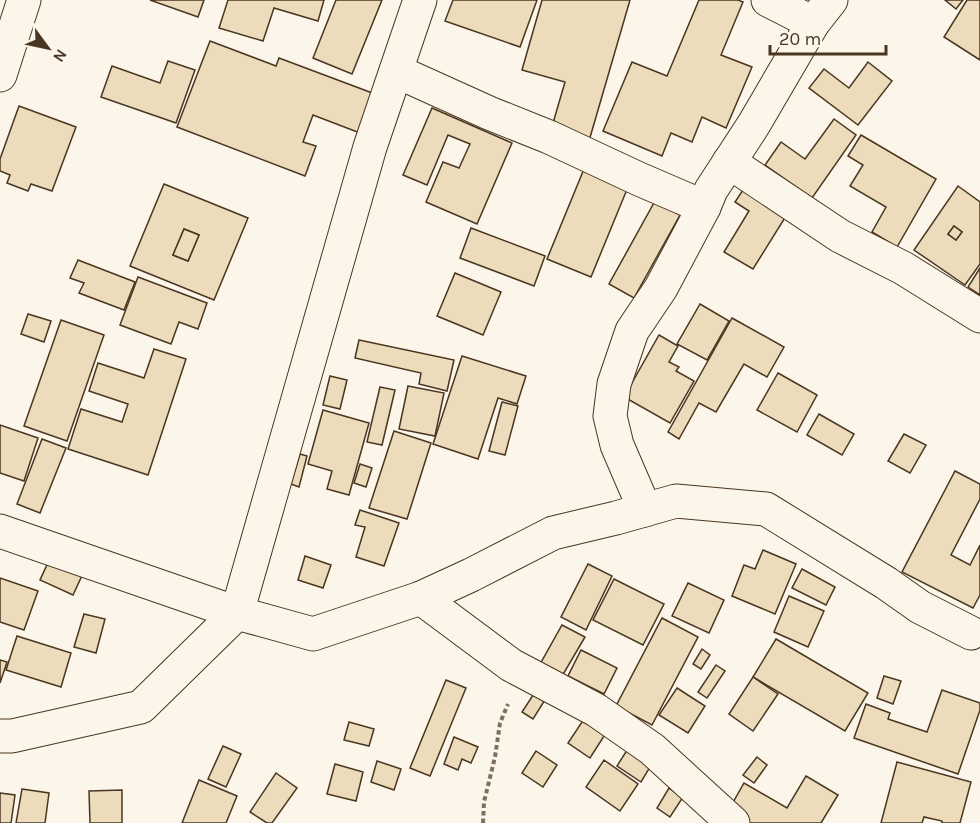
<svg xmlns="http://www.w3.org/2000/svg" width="980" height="823" font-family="Karla,sans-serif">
  <rect width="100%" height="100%" fill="#fbf6e9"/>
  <!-- building -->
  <g fill="#ecdcbc" stroke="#4a3520" stroke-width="1.5" fill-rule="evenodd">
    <polygon points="150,0 204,0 198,17"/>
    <polygon points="228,0 324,0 318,21 274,8 263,41 219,28"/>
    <polygon points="336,0 382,0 352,74 313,58"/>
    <polygon points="453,0 537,0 520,47 445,21"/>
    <polygon points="542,0 630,0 589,141 551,130 565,82 522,70"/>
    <polygon points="699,0 738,0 743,2 721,55 752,67 726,128 702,117 692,142 671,133 662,156 603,131 632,62 667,76"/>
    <polygon points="945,0 963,0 956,9"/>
    <polygon points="967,0 980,0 980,60 944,37"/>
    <polygon points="210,41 276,66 279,58 375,94 360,133 313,115 303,142 316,146 305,176 177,127"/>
    <polygon points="168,61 195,70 176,123 101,97 112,66 160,83"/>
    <polygon points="868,62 892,81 858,125 809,88 824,69 849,88"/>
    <polygon points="19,106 76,127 52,191 31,184 28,191 7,183 10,175 0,171 0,159"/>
    <polygon points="432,108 512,143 477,224 426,202 443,162 459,168 470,144 448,135 427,185 403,175"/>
    <polygon points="834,119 856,135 812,198 765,165 781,142 805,159"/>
    <polygon points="861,135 936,179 897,247 872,232 886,207 850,186 863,165 848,156"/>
    <polygon points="584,169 628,187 591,277 547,259"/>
    <path d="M164 184 248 218 214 300 130 266ZM184 229 199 235 188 261 173 255Z"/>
    <path d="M958 186 980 202V264L965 285 914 250ZM954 226 962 232 956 240 948 234Z"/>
    <polygon points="743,190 786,216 753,269 724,252 749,211 735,202"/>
    <polygon points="655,201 680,215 634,298 609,284"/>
    <polygon points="954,226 962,232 956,240 948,234"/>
    <polygon points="471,228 545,256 534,286 460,258"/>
    <polygon points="184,229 199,235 188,261 173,255"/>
    <polygon points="78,260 135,282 124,310 79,293 84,283 70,278"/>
    <polygon points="980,268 980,295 968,287"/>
    <polygon points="455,273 501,292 483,335 437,316"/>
    <polygon points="138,277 207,303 198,329 179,322 171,344 120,325"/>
    <polygon points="700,304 729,321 707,360 677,344"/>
    <polygon points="28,314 51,321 44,342 21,334"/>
    <polygon points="732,318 784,347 767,377 744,364 716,412 699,403 679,439 668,432"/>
    <polygon points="61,320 104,335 67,441 24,426"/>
    <polygon points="659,335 678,346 669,362 679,367 676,371 694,381 670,423 624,397"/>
    <polygon points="359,340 454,360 447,391 419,384 421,373 355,358"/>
    <polygon points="154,349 186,359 148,475 68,449 81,409 122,422 128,404 89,391 98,363 144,378"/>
    <polygon points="462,356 526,376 517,404 498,398 478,459 433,444"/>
    <polygon points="778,373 817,395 797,432 757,410"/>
    <polygon points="330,376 347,380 340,409 323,405"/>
    <polygon points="408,386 444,393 435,436 399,429"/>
    <polygon points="380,387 395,390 382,445 367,442"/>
    <polygon points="502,402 518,406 505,455 489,451"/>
    <polygon points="323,410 369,423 349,495 327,489 332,471 308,464"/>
    <polygon points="819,414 854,434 842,455 807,435"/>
    <polygon points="0,425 38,438 24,481 0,473"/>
    <polygon points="394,431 431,443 407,519 369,508"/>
    <polygon points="904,434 926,445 910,473 888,461"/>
    <polygon points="42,439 66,448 40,513 17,504"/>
    <polygon points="300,454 307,456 299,487 291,484"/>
    <polygon points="360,464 372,468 366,487 354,483"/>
    <polygon points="955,471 980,484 980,499 951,555 970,565 980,545 980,595 973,608 902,572"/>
    <polygon points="360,510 399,523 384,566 356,557 365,527 355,525"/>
    <polygon points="763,550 796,564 775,614 732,596 744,565 755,569"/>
    <polygon points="52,554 85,569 73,595 40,580"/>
    <polygon points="305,556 331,565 323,588 298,580"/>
    <polygon points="588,564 612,576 586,630 561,617"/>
    <polygon points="802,569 835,587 826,605 792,588"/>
    <polygon points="0,578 38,591 24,630 0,622"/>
    <polygon points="614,579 664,604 643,645 593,620"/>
    <polygon points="688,583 724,600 709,633 672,616"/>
    <polygon points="789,596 824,611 808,647 774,632"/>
    <polygon points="84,614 105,619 96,653 74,647"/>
    <polygon points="662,618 698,637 652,725 616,706"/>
    <polygon points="562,625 585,637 561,678 539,666"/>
    <polygon points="17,636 71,653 61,687 6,670"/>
    <polygon points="776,639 868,693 845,731 753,677"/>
    <polygon points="702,649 710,655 701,669 693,664"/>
    <polygon points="581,650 617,668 604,694 568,676"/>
    <polygon points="0,660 7,662 0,683"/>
    <polygon points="716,665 725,671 707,698 698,692"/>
    <polygon points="884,676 901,681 893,704 877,698"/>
    <polygon points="753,677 778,694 753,731 729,714"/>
    <polygon points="446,680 466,688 430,776 410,768"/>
    <polygon points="677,688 705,706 688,733 659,715"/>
    <polygon points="537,689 548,695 533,719 522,712"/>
    <polygon points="942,690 980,703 980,710 958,774 854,738 866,704 890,713 888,719 927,732"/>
    <polygon points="584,719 606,733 590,758 568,743"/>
    <polygon points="349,722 374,729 369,746 344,740"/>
    <polygon points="454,737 478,747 471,763 462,759 458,770 444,764"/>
    <polygon points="223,746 241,754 226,787 208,779"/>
    <polygon points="629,747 653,762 641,782 617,766"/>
    <polygon points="536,751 557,765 543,787 522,773"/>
    <polygon points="757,757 767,765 754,783 743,775"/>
    <polygon points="604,760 638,784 620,811 586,787"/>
    <polygon points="377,761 401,769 394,790 371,782"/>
    <polygon points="897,762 971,782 960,823 942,823 942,821 924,817 922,823 881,823"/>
    <polygon points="335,764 363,772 356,801 327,794"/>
    <polygon points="276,773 297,788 272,823 267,823 250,812"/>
    <polygon points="806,776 838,795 821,823 745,823 727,813 744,783 787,808"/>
    <polygon points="199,780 237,796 226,823 182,823"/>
    <polygon points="669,788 683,797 670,817 657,808"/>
    <polygon points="22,789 49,793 45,823 16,823"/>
    <polygon points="122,790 122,823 90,823 89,791"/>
    <polygon points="0,793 15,795 11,823 0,823"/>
  </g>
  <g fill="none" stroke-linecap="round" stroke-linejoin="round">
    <!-- street casing -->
    <g stroke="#4a3520" stroke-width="35">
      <g id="street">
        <polyline points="768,0 813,23"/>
        <polyline points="396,71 489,113 549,137 639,179 704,207"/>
        <polyline points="0,75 24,0"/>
        <polyline points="729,162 840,236 903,268 980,316"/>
        <polyline points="645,510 617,445 610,416 614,384 632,331 661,288 704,207 711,190 754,124 813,23 831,0"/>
        <polyline points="0,531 237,613 313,634 421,598 471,575 553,533 616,518 676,501 766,509 886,583 920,607 971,633"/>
        <polyline points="421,598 511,665 596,710 652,749 733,823"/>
        <polyline points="0,736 12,736 141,707 237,613 370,147 420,0"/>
      </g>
    </g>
    <!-- path -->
    <polyline stroke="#7f6f5c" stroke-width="4" stroke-dasharray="4.5 3" stroke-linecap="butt" points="483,823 484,802 495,757 500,723 508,704"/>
    <!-- street -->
    <use href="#street" stroke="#fbf6e9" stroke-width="33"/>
  </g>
  <!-- north arrow -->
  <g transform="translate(48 48) rotate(123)" stroke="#fbf6e9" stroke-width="4.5" paint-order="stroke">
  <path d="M0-4.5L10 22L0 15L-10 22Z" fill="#4a3520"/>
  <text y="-9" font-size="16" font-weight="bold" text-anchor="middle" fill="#4a3520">N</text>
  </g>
  <!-- scale -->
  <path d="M770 45v9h116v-9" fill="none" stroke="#4a3520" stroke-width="3"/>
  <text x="779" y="45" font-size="18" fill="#4a3520" stroke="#fbf6e9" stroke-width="4.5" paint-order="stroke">20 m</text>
</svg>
